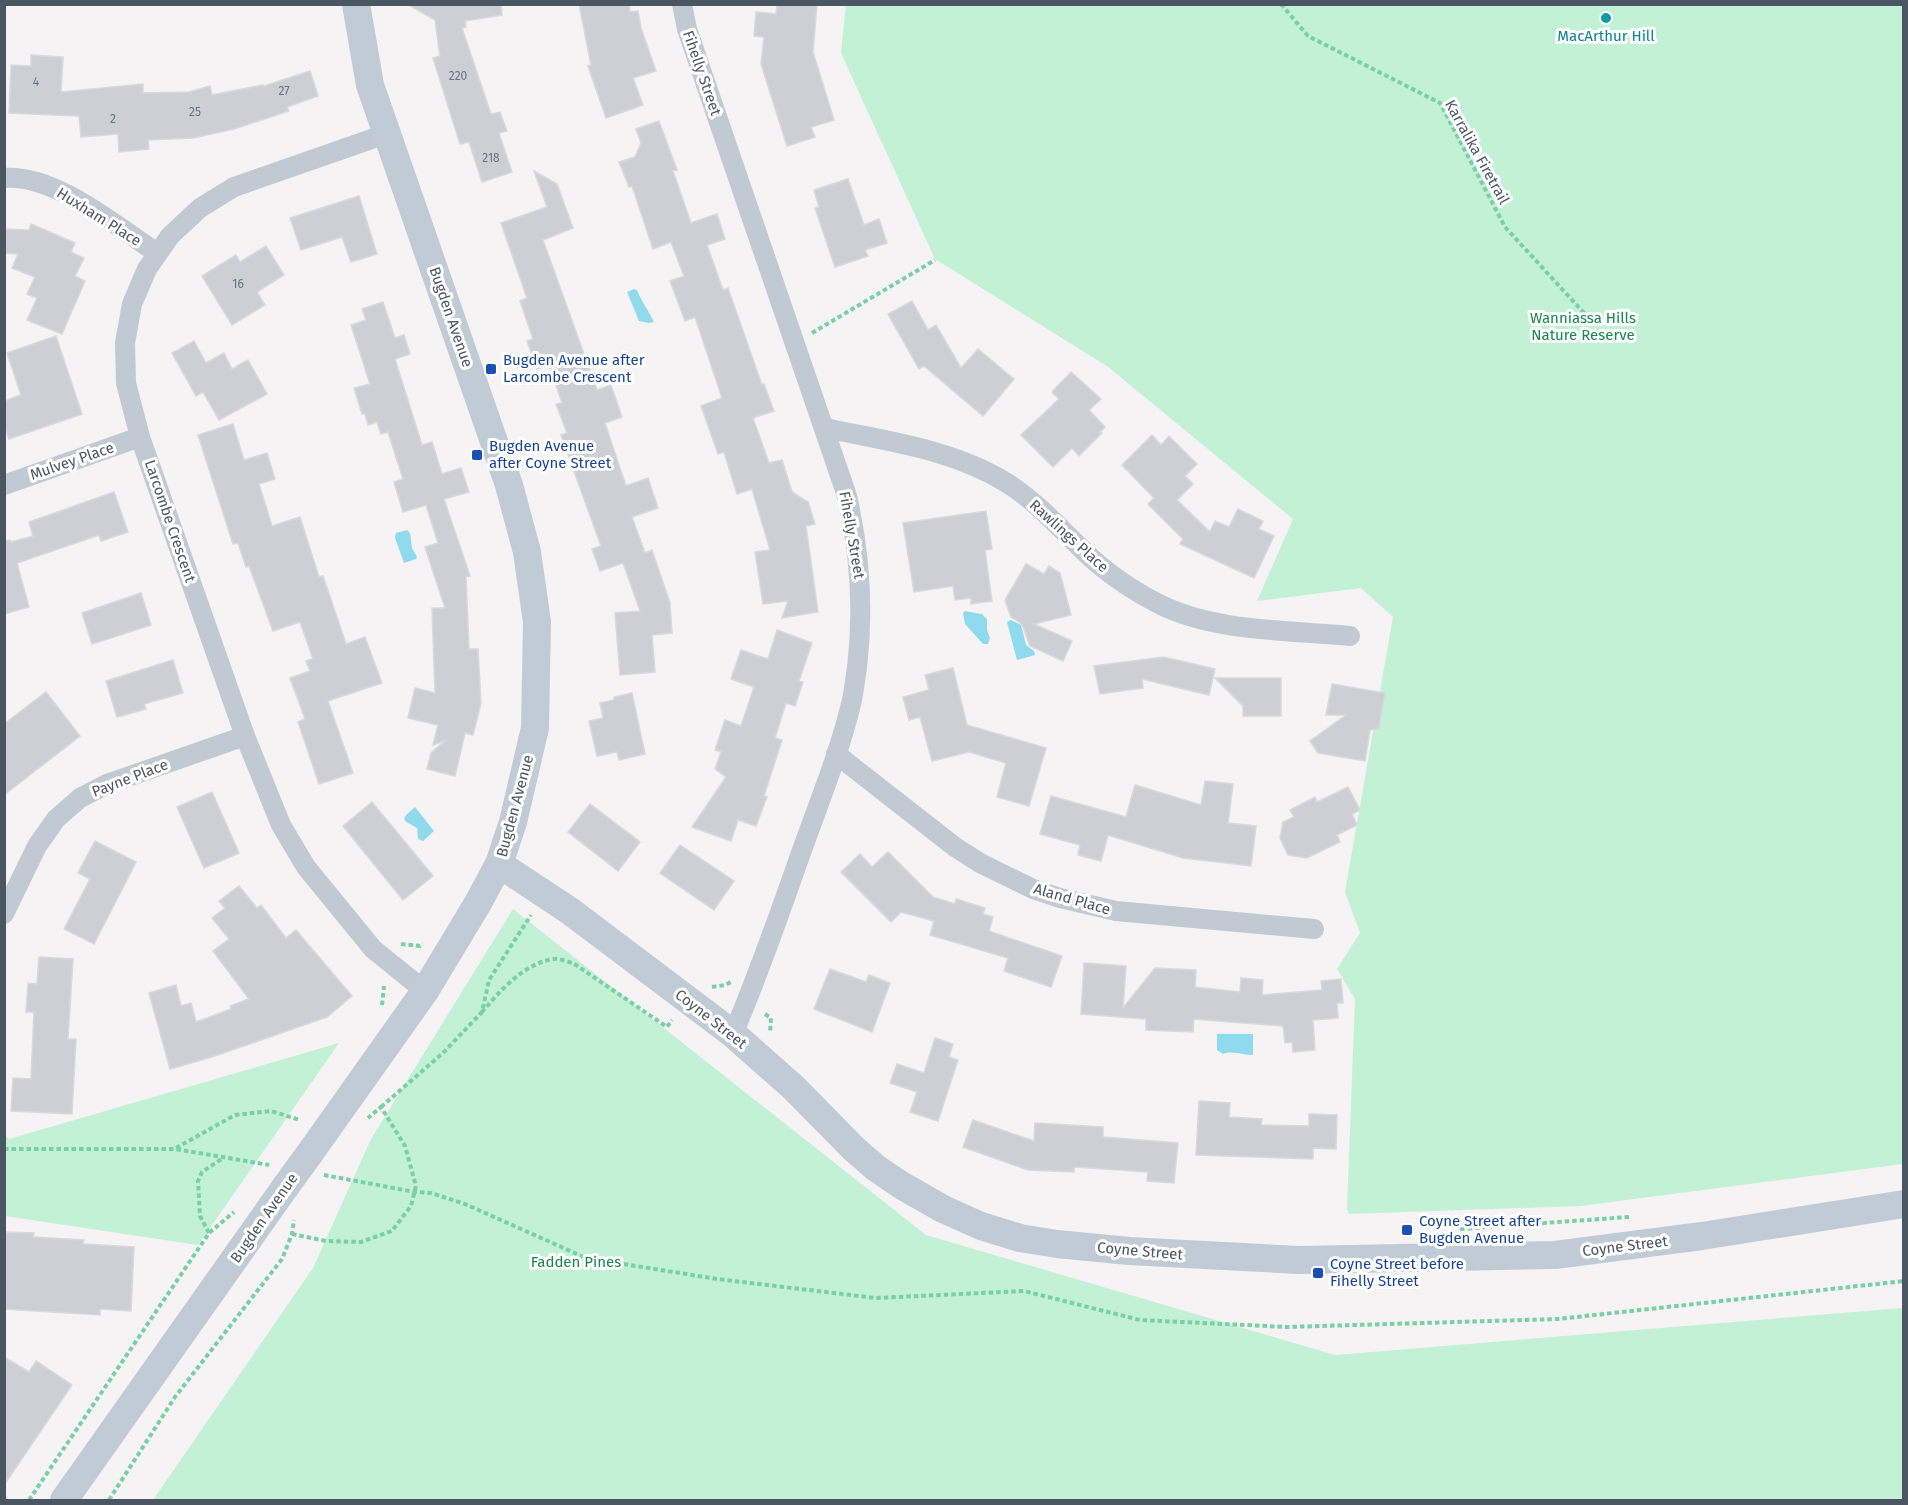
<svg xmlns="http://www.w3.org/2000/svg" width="1908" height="1505" font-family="'Fira Sans',sans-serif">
  <rect width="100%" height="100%" fill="#f5f3f3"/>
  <!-- green -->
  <g fill="#c3f1d5">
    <polygon points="846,4 1903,5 1903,1164 1580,1206 1349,1214 1347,1209 1355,999 1337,969 1360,933 1345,892 1393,617 1361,588 1257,601 1293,519 1107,366 935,259 841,53"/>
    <polygon points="513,909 926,1235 1335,1355 1903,1308 1903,1500 153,1500 313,1268 371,1139"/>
    <polygon points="339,1043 198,1245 5,1216 5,1135 9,1139"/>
  </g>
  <!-- water -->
  <g fill="#90daee">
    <path d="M634 289 637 290C641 301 649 311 654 322L649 323 639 321 627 292Z"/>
    <polygon points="407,530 410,533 412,548 417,557 416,559 404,563 395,538 396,533"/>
    <polygon points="965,611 982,614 987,619 987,630 990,638 988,644 983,644 965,624 963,613"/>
    <polygon points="1011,620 1021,625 1026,645 1034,651 1035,655 1017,660 1007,622"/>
    <path d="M415 807 434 831 423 841 418 839 417 828C402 819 399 821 415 807Z"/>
    <path d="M1217 1034H1253V1055C1243 1055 1232 1050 1223 1054L1217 1050Z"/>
  </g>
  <!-- building -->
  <g fill="#cdcfd5" stroke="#d7d9de" stroke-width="1.5">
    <polygon points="407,4 501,4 502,15 465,21 466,27 462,28 491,114 500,112 507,131 499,133 512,172 482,182 469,142 460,144 433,58 440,56 435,20"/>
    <polygon points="579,4 629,4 630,12 638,11 641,28 656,71 633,78 643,105 606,118 588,66 591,65"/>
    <polygon points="777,4 817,4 813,52 834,120 811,127 815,137 787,146 761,64 764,37 754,36 756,12 776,14"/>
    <polygon points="31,55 63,57 61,92 143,84 143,93 189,92 210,86 212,95 263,85 264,86 310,71 318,96 287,107 289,111 234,129 193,138 148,140 149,149 119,152 118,134 81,137 79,116 9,113 11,65 31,66"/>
    <polygon points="659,121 677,170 673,171 691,223 717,214 725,239 707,245 723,290 728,288 762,385 764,384 774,411 753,418 769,463 782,460 792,492 808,502 815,524 806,526 818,612 782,618 788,601 763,604 755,552 770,550 752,489 737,494 724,452 718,454 701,406 722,398 695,317 685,321 670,281 684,276 671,242 653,249 632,186 629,187 619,162 635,157 641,143 636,129"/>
    <polygon points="534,171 557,184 573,228 543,240 597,390 611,385 622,417 605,423 626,486 648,478 658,508 632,517 645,553 652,550 670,603 672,633 652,635 655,672 620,675 615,613 640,611 623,563 600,571 592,549 601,546 561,435 567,433 556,404 562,403 549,365 537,369 527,341 533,339 520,301 527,298 501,223 547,207"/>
    <polygon points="848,179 864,225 879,219 887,243 865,250 868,256 835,267 815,208 819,207 814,190"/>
    <polygon points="359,196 377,254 351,262 342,237 301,250 290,218"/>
    <polygon points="31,224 75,243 71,252 84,258 75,276 85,281 62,334 27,320 37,298 27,294 35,277 12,268 18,254 4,253 4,229 29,230"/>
    <polygon points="266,246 284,275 257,292 265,305 232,325 202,276 236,255 240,262"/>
    <polygon points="912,301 928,330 936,325 961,368 978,349 1014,379 983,416 924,366 919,369 888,314"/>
    <polygon points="383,302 395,338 404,335 410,354 395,359 422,445 432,442 442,474 461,468 469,492 444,499 470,576 466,577 469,649 478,649 481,703 473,735 465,733 455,776 427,769 431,753 446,740 433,745 438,725 408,718 415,688 435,693 432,608 445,608 425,547 438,543 426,505 403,512 394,482 403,479 388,432 381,434 377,422 368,425 365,414 362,414 354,388 370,384 351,325 366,320 362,309"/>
    <polygon points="56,336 82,414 9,439 4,425 4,401 21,395 7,353"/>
    <polygon points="194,341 206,363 224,353 232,369 248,360 267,394 219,420 203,392 196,396 172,353"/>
    <polygon points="1071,372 1101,399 1089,410 1105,427 1100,432 1102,433 1079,456 1072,448 1053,467 1021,435 1059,399 1052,392"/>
    <polygon points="233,424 244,460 267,453 275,479 259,484 272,526 300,517 319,577 323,576 346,644 365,637 382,683 328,701 353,773 319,784 298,722 305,719 290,678 310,671 306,661 313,659 300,622 273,631 249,566 246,567 238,543 233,544 198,435"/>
    <polygon points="1152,435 1161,445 1169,436 1197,464 1185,476 1193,484 1177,500 1210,532 1215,521 1229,527 1238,509 1263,521 1259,529 1274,536 1254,578 1180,544 1183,539 1148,504 1154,498 1122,465"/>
    <polygon points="114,492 128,532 101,541 99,535 17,563 29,607 4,614 4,541 10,540 11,542 33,536 29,522"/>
    <polygon points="986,511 992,549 985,550 992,601 971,604 971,598 955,600 953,586 914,592 903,523"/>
    <polygon points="1026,564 1044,574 1049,566 1060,573 1071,615 1034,624 1072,641 1063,661 1030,646 1022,624 1011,617 1005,600"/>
    <polygon points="141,593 151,625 92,644 82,613"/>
    <polygon points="777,630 812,643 799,681 803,682 795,706 786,703 775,738 782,740 764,796 767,797 756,826 738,820 731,841 692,827 726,777 715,769 721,752 715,750 725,720 741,726 754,687 731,679 741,650 768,659"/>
    <polygon points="1164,657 1215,669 1209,695 1142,679 1143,688 1100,694 1094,666"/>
    <polygon points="173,660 183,693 144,704 146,709 117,717 106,681"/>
    <polygon points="953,668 967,725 1046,748 1029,806 997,797 1006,763 969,752 932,761 920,717 909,720 903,697 929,690 925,675"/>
    <polygon points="1215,678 1281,678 1281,716 1243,716 1243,706"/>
    <polygon points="1332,684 1385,693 1379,728 1370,730 1365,761 1318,753 1310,741 1346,715 1326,715"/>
    <polygon points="46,692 80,736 4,795 4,724"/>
    <polygon points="632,693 645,754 619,760 617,752 597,756 589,721 603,718 600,703 614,700 614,697"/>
    <polygon points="1205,781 1233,784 1228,823 1256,826 1251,866 1183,858 1108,835 1101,861 1078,855 1080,845 1040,834 1051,796 1126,817 1135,785 1201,805"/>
    <polygon points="1348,787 1360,810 1352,814 1357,825 1337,835 1340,842 1307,858 1288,855 1280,838 1283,822 1294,817 1290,810 1315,797 1317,802"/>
    <polygon points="212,792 239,853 204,868 177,807"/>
    <polygon points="372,802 433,876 403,900 343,826"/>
    <polygon points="590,804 640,842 618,871 568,832"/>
    <polygon points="95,841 136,862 94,944 64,929 90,879 78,873"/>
    <polygon points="680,845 734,881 714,910 660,873"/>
    <polygon points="888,852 933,897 955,904 956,899 985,908 983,914 993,917 989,931 1062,956 1051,987 1004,971 1008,958 930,935 934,921 901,912 891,922 841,872 860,854 872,867"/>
    <polygon points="239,886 257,908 261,905 286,938 296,930 352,996 327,1017 212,1057 170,1069 149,993 176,985 181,1006 191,1003 196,1022 231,1009 230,1006 249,999 213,951 229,939 212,918 225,908 219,901"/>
    <polygon points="39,957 73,959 68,1039 76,1039 72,1114 11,1111 13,1078 31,1079 34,1012 26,1012 28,983 37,984"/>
    <polygon points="1084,963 1126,966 1123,1008 1155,968 1196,970 1195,987 1240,992 1241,978 1263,980 1262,995 1322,990 1321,981 1341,979 1343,1003 1337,1003 1338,1018 1313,1020 1315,1050 1293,1052 1292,1042 1285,1043 1283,1026 1194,1019 1193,1032 1146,1030 1146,1019 1081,1014"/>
    <polygon points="830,969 866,982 869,975 890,983 872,1032 814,1009"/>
    <polygon points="935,1038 953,1044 949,1057 958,1060 938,1121 910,1112 917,1092 890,1083 897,1064 924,1073"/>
    <polygon points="1199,1101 1230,1103 1229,1117 1262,1119 1261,1125 1309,1126 1309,1114 1337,1115 1336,1149 1313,1148 1313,1159 1196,1155"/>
    <polygon points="973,1120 1034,1141 1035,1123 1103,1127 1103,1137 1178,1143 1174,1183 1147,1181 1148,1172 1074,1167 1074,1172 1028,1170 963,1147"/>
    <polygon points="4,1232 34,1233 33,1237 84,1240 83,1244 134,1247 131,1311 100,1309 100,1315 4,1309"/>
    <polygon points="4,1357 29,1372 36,1361 72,1385 4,1485"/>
  </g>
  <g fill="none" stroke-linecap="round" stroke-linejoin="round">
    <!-- path -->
    <g stroke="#7ad0a6" stroke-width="4" stroke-dasharray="4.5 3" stroke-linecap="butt">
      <polyline points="1281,4 1308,36 1440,103 1505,227 1596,326"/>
      <polyline points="812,333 935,260"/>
      <polyline points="401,944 420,946 423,944"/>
      <polyline points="712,987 725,985 731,982"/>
      <polyline points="382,1005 384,986"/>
      <path d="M482 1012C500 991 524 963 554 959 560 958 567 962 573 963L667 1027 672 1020"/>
      <polyline points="765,1014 771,1018 770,1033"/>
      <polyline points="381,1107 443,1053 482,1012 489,980 531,915"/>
      <polyline points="176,1148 235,1115 271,1111 300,1120"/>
      <polyline points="4,1149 175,1149 269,1165"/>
      <polyline points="324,1175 415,1192 431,1193 465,1204 586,1258 717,1279 876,1298 1024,1291 1140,1320 1287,1327 1558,1319 1904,1281"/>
      <polyline points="1460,1229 1629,1217"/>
      <polyline points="209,1233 200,1216 198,1181 202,1172 223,1158"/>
      <polyline points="292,1234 326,1241 361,1242 392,1231 411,1206 416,1186 405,1146 381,1107 368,1118"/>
      <polyline points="29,1500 209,1233 234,1212"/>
      <polyline points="109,1500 175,1397 282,1259 292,1234 294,1220"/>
    </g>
    <!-- street -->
    <g stroke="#c1cad2" stroke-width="20">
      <path d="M682 4 687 29 847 496C860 553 864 609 857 668 855 679 854 692 851 704 839 754 819 802 802 850 780 912 759 974 733 1034"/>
      <polyline points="386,134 234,187 200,208 170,236 147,269 132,304 125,343 126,383 140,437 245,736 281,825 306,867 373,949 425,991"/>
      <path d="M4 178C55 174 116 226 157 253"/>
      <path d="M825 428C885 441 953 449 1007 483 1042 505 1067 537 1098 564 1116 579 1137 593 1159 604 1214 632 1289 630 1350 636"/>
      <polyline points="4,485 140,437"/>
      <polyline points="836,754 955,847 980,863 1033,889 1060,898 1116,911 1314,929"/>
      <polyline points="4,914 37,846 56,819 80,798 107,784 245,736"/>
    </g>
    <!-- secondary -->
    <g stroke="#c1cbd6" stroke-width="28">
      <polyline points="499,864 570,911 733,1034 794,1088 854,1149 876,1168 901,1185 943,1209 981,1226 1020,1238 1057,1244 1129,1251 1299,1260 1555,1255 1702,1236 1904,1204"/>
      <polyline points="310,1153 425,991 478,903 499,864 513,822 535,728 537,622 527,552 509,485 370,85 356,4"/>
      <polyline points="64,1500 286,1186"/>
    </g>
    <!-- secondary-bridge -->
    <polyline stroke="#c1cbd6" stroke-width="28" points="286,1186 310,1153"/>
  </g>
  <!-- markers -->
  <circle fill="#0f9aa8" stroke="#fff" stroke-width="2" cx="1606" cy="18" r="6"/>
  <g fill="#1a4fb4" stroke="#fff" stroke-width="2">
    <rect x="485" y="363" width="12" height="12" rx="3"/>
    <rect x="471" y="449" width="12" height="12" rx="3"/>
    <rect x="1401" y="1224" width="12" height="12" rx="3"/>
    <rect x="1312" y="1267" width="12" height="12" rx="3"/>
  </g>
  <g text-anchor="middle" stroke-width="6" stroke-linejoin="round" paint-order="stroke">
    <!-- number labels -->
    <g font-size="12" fill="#6b747e">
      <text x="458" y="80">220</text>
      <text x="36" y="86">4</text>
      <text x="284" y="95">27</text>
      <text x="195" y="116">25</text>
      <text x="113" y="123">2</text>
      <text x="491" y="162">218</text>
      <text x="238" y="288">16</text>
    </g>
    <!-- culture labels -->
    <g font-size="15" fill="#0d838f" stroke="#fff">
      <text x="1606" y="41">MacArthur Hill</text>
    </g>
    <!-- street labels -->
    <g font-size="15" fill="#4a5661" stroke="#fff">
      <text transform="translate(702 73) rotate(71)" y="5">Fihelly Street</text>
      <text transform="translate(1477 152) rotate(61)" y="5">Karralika Firetrail</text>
      <text transform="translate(99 217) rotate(32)" y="5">Huxham Place</text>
      <text transform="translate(451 317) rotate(71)" y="5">Bugden Avenue</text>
      <text transform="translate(72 461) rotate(-19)" y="5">Mulvey Place</text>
      <text transform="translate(170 521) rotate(71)" y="5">Larcombe Crescent</text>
      <text transform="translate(852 535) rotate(80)" y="5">Fihelly Street</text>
      <text transform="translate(1069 536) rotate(42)" y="5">Rawlings Place</text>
      <text transform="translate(130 778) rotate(-21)" y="5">Payne Place</text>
      <text transform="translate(515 806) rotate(-75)" y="5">Bugden Avenue</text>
      <text transform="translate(1072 899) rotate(16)" y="5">Aland Place</text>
      <text transform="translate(711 1019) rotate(38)" y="5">Coyne Street</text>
      <text transform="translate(264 1218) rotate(-55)" y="5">Bugden Avenue</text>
      <text transform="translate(1625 1246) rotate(-7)" y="5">Coyne Street</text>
      <text transform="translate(1140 1251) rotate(5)" y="5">Coyne Street</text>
    </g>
    <!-- park labels -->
    <g font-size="15" fill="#17864f" stroke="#fff">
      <text x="1583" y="323">Wanniassa Hills<tspan x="1583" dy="17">Nature Reserve</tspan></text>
      <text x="576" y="1267">Fadden Pines</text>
    </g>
    <!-- transit labels -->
    <g font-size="15" fill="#164399" stroke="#fff" text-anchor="start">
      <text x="503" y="365">Bugden Avenue after<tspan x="503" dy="17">Larcombe Crescent</tspan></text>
      <text x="489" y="451">Bugden Avenue<tspan x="489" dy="17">after Coyne Street</tspan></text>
      <text x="1419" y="1226">Coyne Street after<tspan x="1419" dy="17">Bugden Avenue</tspan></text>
      <text x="1330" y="1269">Coyne Street before<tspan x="1330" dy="17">Fihelly Street</tspan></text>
    </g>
  </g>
  <!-- border -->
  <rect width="1908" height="1505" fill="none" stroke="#4a5661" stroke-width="12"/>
</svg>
